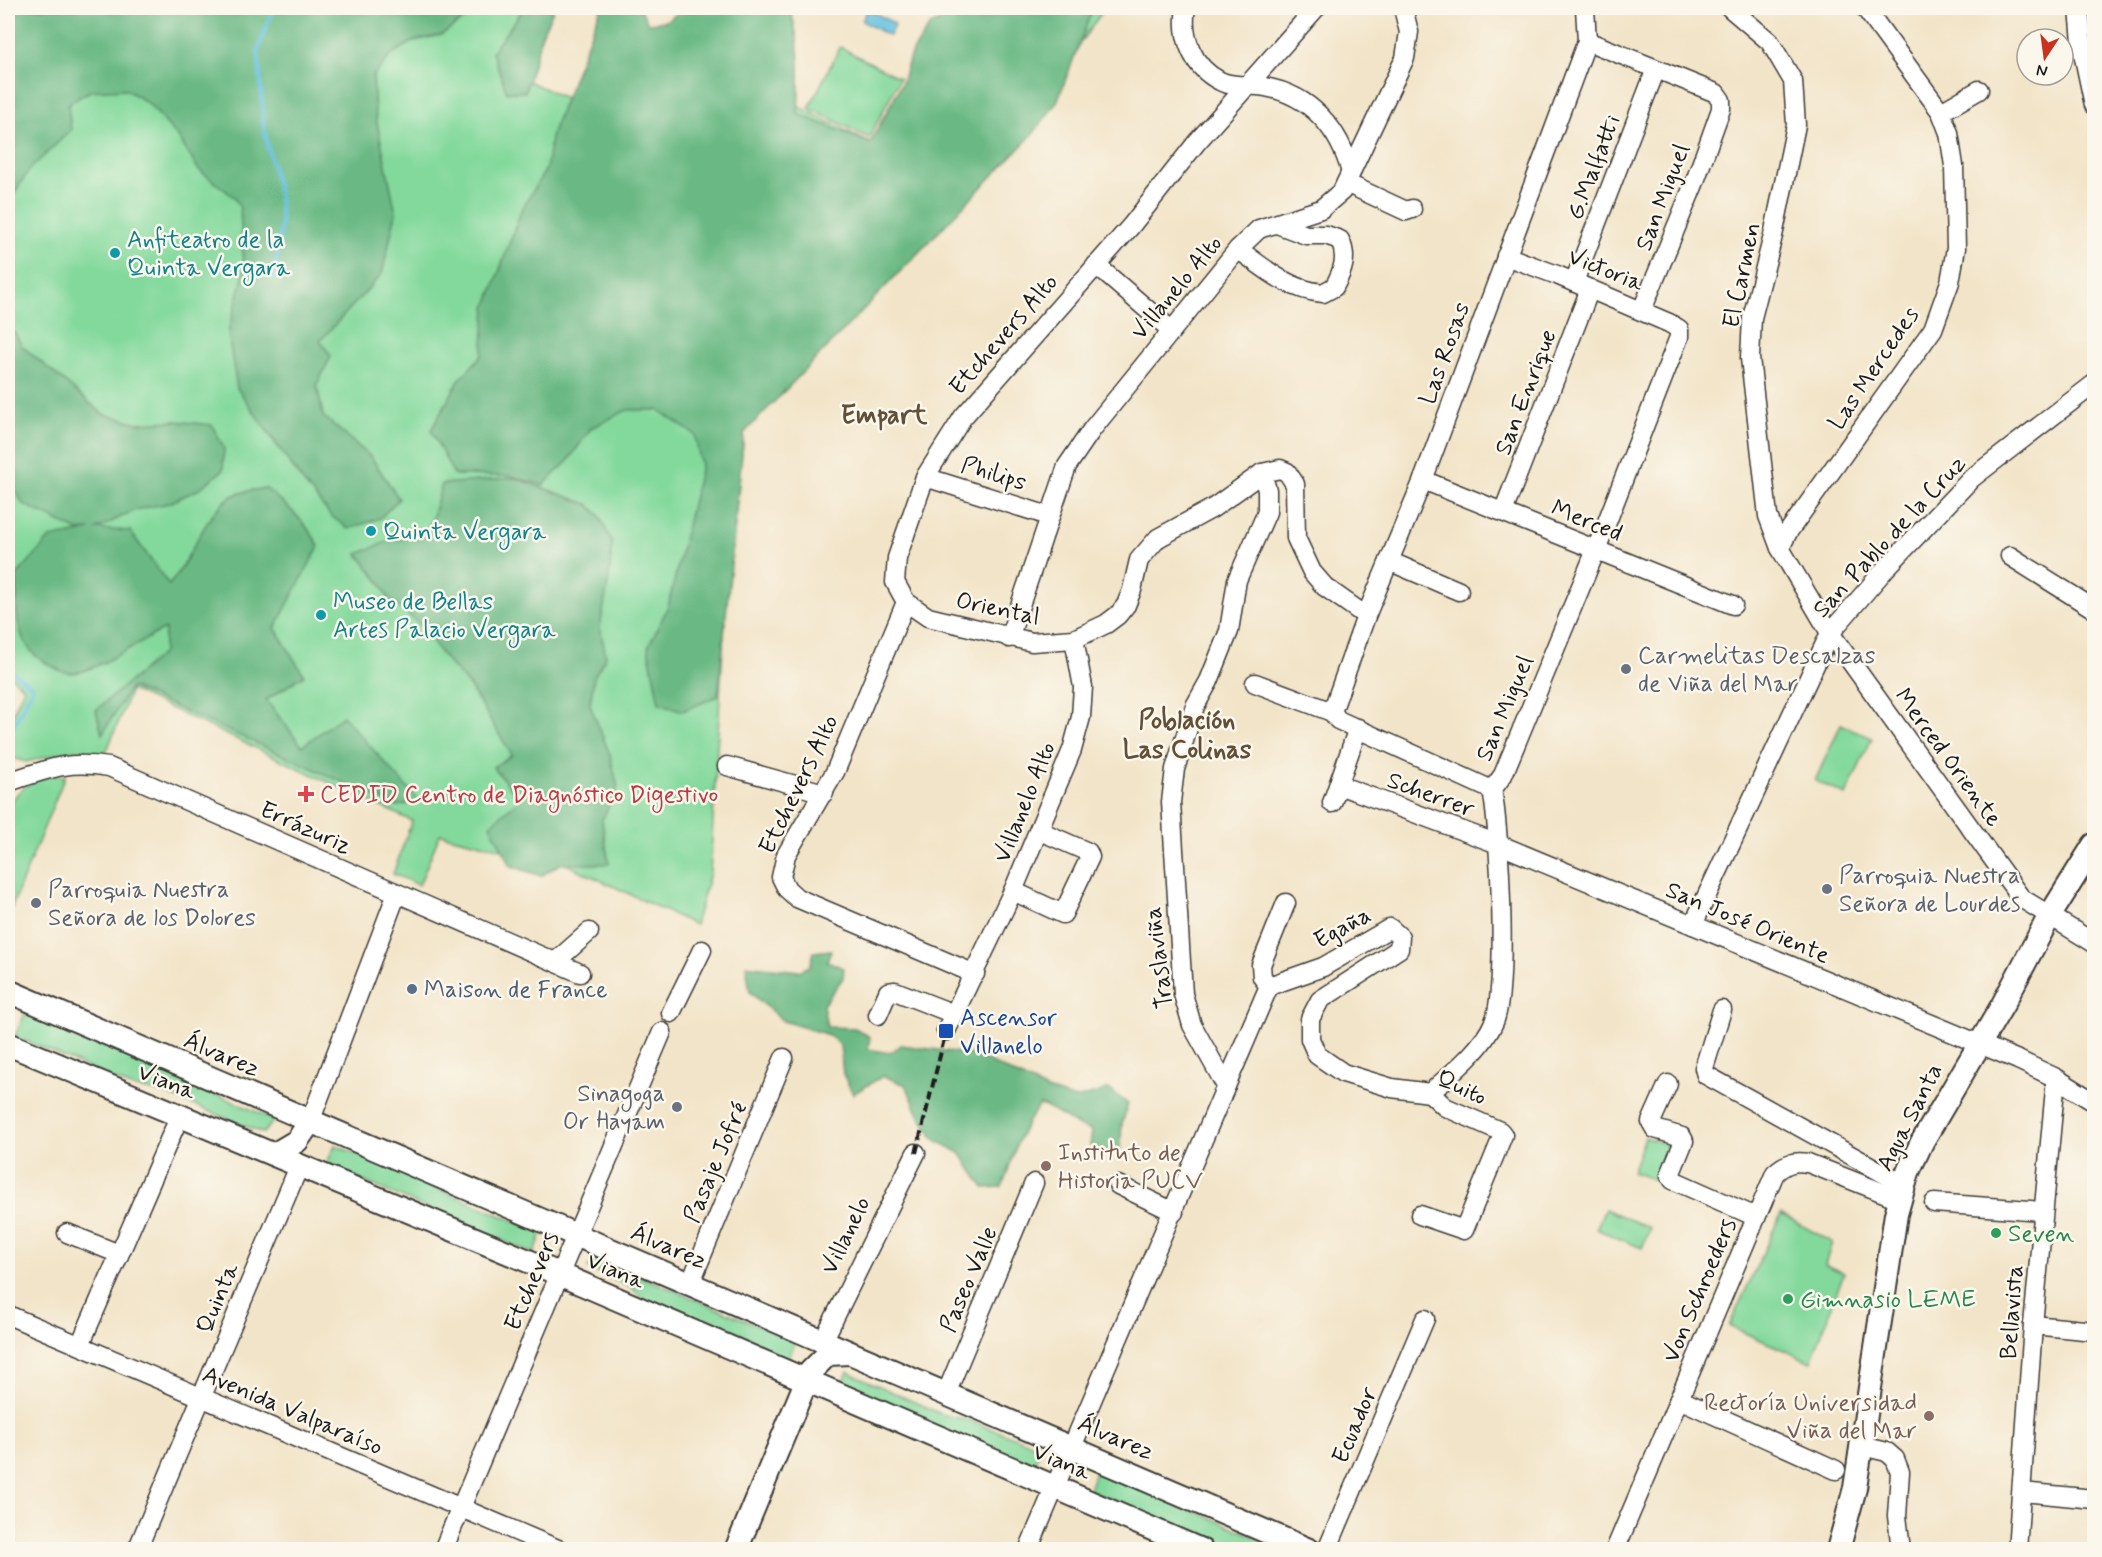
<svg xmlns="http://www.w3.org/2000/svg" width="2102" height="1557" font-family="Mynerve,sans-serif">
  <rect width="100%" height="100%" fill="#fbf7ec"/>
  <filter id="ink" filterUnits="userSpaceOnUse"><feTurbulence type="fractalNoise" baseFrequency=".0167" numOctaves="2"/><feDisplacementMap in="SourceGraphic" scale="12" xChannelSelector="R" yChannelSelector="G"/><feConvolveMatrix kernelMatrix="1 2 1 2 8 2 1 2 1" color-interpolation-filters="sRGB"/></filter>
  <filter id="wash" filterUnits="userSpaceOnUse"><feTurbulence type="fractalNoise" baseFrequency=".008" numOctaves="4" result="noise"/><feDisplacementMap in="SourceGraphic" scale="24" xChannelSelector="R" yChannelSelector="G"/><feGaussianBlur stdDeviation="1.35" result="paint"/><feColorMatrix in="noise" values="0 0 0 0 0 0 0 0 0 0 0 0 0 0 0 0 0 1.4 0 .05"/><feComposite in="paint" operator="in"/></filter>
  <g filter="url(#wash)">
    <rect width="100%" height="100%" fill="#f2e4c8"/>
    <!-- green -->
    <g fill="#83d99c" stroke="#507a5c" stroke-width="1.5">
      <polygon points="8,8 547,8 526,80 589,109 800,107 870,143 912,65 979,8 1105,8 1080,43 744,433 724,628 710,873 695,925 568,865 440,834 419,885 393,874 412,821 131,690 106,753 73,750 26,762 8,757 8,724 24,688 8,674"/>
      <polygon points="840,47 900,78 869,138 809,108"/>
      <polygon points="1841,724 1872,738 1846,795 1815,781"/>
      <path d="M51 775 65 776 8 916V809C17 788 30 782 51 775Z"/>
      <polygon points="26,1011 275,1120 263,1133 164,1093 131,1087 15,1036"/>
      <polygon points="1645,1137 1668,1145 1655,1180 1632,1172"/>
      <polygon points="335,1145 542,1233 534,1254 326,1165"/>
      <polygon points="1605,1209 1650,1228 1642,1248 1596,1229"/>
      <polygon points="1781,1214 1832,1242 1825,1265 1844,1273 1811,1362 1729,1326"/>
      <polygon points="597,1258 795,1341 788,1362 649,1305 631,1287 588,1268"/>
      <polygon points="848,1372 941,1414 968,1420 1040,1447 1036,1461 1031,1467 845,1390 844,1380"/>
      <polygon points="1096,1469 1272,1544 1270,1549 1230,1549 1089,1490"/>
    </g>
    <!-- forest -->
    <g fill="#6ab984" stroke="#436a50" stroke-width="1.5">
      <polygon points="8,8 480,8 441,35 414,41 392,54 373,76 375,113 396,213 382,274 320,341 331,356 317,385 323,416 371,457 399,499 380,518 349,529 331,516 300,478 237,388 228,333 244,274 240,208 234,197 198,169 178,137 148,103 125,89 90,91 68,104 71,130 29,170 8,203"/>
      <polygon points="524,8 554,8 542,34 525,92 507,92 492,52"/>
      <path d="M601 8H640L648 23 666 21 685 8H790C801 44 800 76 798 114L870 143 902 83 910 56 930 25 970 8H1093L1057 102 1033 134 744 433 718 696 683 711 659 703 648 647 668 607 701 466 695 435 658 410H627L591 428 568 461 543 485 511 476 454 475 431 430 460 379 482 355 486 308 521 211 546 169 552 133Z"/>
      <path d="M8 321 22 346 103 414 138 423 175 421 212 425 224 448 223 470 199 489 169 503 135 510 97 529 130 531 169 585C191 561 205 510 234 495 242 491 256 490 265 488 288 506 305 521 319 546L275 628 304 675 266 700 302 746 343 716 420 802 396 806 131 687 102 734 96 710 163 653 165 629C141 640 101 669 74 673 64 674 57 669 48 664 13 646 16 610 17 575L50 538 90 530 78 531 23 504 8 476Z"/>
      <polygon points="515,478 588,504 599,515 612,542 610,572 600,628 606,656 594,677 590,705 610,755 618,788 602,820 609,864 560,864 541,876 511,866 490,825 520,799 493,767 512,755 470,687 441,654 425,629 388,598 381,584 358,554 393,539 419,538 431,522 442,484"/>
      <path d="M831 950 827 961 844 968 843 978 823 1005 827 1027 855 1028 870 1037 868 1049 890 1053 901 1045 975 1055 1047 1090 1076 1099 1109 1089 1128 1104 1122 1124 1120 1154 1090 1146 1092 1131C1072 1126 1059 1111 1040 1105 1016 1134 1015 1154 1002 1187L984 1188 960 1153 934 1139 918 1113 906 1085 883 1076 853 1094 843 1074 840 1045 829 1035 783 1021 750 992 746 965 799 971 810 966 814 952Z"/>
    </g>
    <!-- water -->
    <polygon fill="#61bfdf" stroke="#3e6e7e" stroke-width="1.5" points="868,9 895,24 889,36 862,21"/>
    <g fill="none" stroke-linecap="round" stroke-linejoin="round">
      <!-- stream -->
      <g stroke="#61bfdf" stroke-width="4">
        <polyline points="273,8 258,50 264,130 279,196 281,225 274,277"/>
        <polyline points="8,669 33,687 8,737"/>
      </g>
    </g>
  </g>
  <g filter="url(#ink)">
    <g fill="none" stroke-linecap="round" stroke-linejoin="round">
      <!-- minor casing -->
      <g stroke="#3c3a36" stroke-width="21">
        <g id="minor">
          <path d="M1186 8C1181 36 1192 67 1220 81 1233 88 1252 84 1265 87 1311 95 1340 130 1351 173"/>
          <polyline points="1316,8 1197,142 1131,226 963,417 925,477 897,558 895,582 906,602 928,617 1032,642 1074,639 1106,624 1118,615 1126,605 1132,590 1139,560 1158,538 1213,508 1262,473 1280,469 1287,472 1295,484 1296,538 1312,572 1325,587 1366,616"/>
          <polyline points="1730,8 1770,42 1793,81 1796,125 1773,236 1752,318 1750,358 1768,516 1780,548 1830,633 2021,898 2094,943"/>
          <polyline points="2079,8 2083,53 2094,105"/>
          <polyline points="1587,41 1716,93 1721,100 1721,109 1694,184 1642,310"/>
          <polyline points="1941,112 1979,90"/>
          <polyline points="1346,183 1406,211 1412,209"/>
          <path d="M1238 249C1265 269 1289 290 1323 293L1334 287C1343 271 1348 257 1340 240L1326 235H1306L1277 224"/>
          <polyline points="1096,265 1171,330"/>
          <polyline points="1574,282 1656,69"/>
          <polyline points="925,477 1049,516"/>
          <polyline points="1423,480 1733,605"/>
          <polyline points="1503,512 1590,289"/>
          <polyline points="1780,548 1788,532 1933,329 1950,282 1956,248 1954,166 1949,133 1941,112 1865,8"/>
          <polyline points="2010,556 2094,609"/>
          <polyline points="1389,561 1459,591"/>
          <polyline points="906,602 835,772 786,855 781,877 787,889 797,898 975,974"/>
          <polyline points="1009,638 1067,466 1093,428 1238,249 1259,229 1321,209 1342,191 1405,58 1409,32 1403,8"/>
          <polyline points="1255,683 1332,712 1338,720 1492,790"/>
          <polyline points="1332,712 1366,616 1423,480 1587,41 1585,8"/>
          <polyline points="727,766 824,793"/>
          <path d="M8 782C48 769 66 760 109 767L580 973"/>
          <polyline points="1347,788 1498,844 2018,1060 2056,1078 2094,1102"/>
          <polyline points="1332,803 1358,728"/>
          <polyline points="1013,891 1063,914 1090,857 1088,852 1040,831"/>
          <polyline points="1693,925 1830,633 1887,567 1972,478 2094,384"/>
          <polyline points="555,962 589,932"/>
          <polyline points="1269,986 1262,977 1261,965 1286,903"/>
          <polyline points="1722,1010 1704,1068 1706,1075 1903,1184"/>
          <polyline points="671,1013 702,950"/>
          <polyline points="878,1015 888,992 895,991 954,1014"/>
          <polyline points="946,1031 1013,891 1072,750 1081,717 1083,687 1074,639"/>
          <polyline points="1668,1084 1651,1122 1655,1129 1682,1137 1684,1141 1670,1175 1673,1180 1756,1217"/>
          <polyline points="1226,1086 1269,986 1323,967 1390,928 1400,937 1399,949 1320,1000 1310,1019 1310,1039 1317,1055 1343,1073 1392,1088 1430,1093"/>
          <path d="M1430 1093C1452 1073 1482 1050 1494 1022 1508 991 1500 828 1492 790L1503 775 1596 550 1679 337V329L1669 323 1557 275 1506 256"/>
          <polyline points="310,1122 397,893"/>
          <polyline points="1118,1185 1174,1212"/>
          <polyline points="1934,1203 2043,1211"/>
          <polyline points="1420,1215 1464,1230 1503,1135 1500,1131 1445,1107 1430,1093"/>
          <polyline points="67,1233 119,1254"/>
          <polyline points="690,1284 784,1058"/>
          <polyline points="8,1315 560,1550"/>
          <polyline points="2033,1325 2094,1331"/>
          <polyline points="823,1341 916,1153"/>
          <polyline points="80,1345 180,1115"/>
          <polyline points="946,1394 1034,1183"/>
          <polyline points="1679,1399 1836,1470"/>
          <polyline points="1862,1446 1887,1452 1895,1459 1900,1472 1897,1516 1901,1550"/>
          <polyline points="2022,1492 2094,1499"/>
          <polyline points="137,1550 300,1164"/>
          <polyline points="443,1550 662,1032"/>
          <polyline points="1028,1550 1226,1086 1192,1025 1183,994 1171,802 1175,769 1195,706 1209,681 1229,631 1237,580 1267,512 1267,490 1262,473"/>
          <polyline points="1327,1550 1425,1319"/>
          <path d="M1615 1550 1775 1173C1786 1163 1794 1161 1808 1163L1899 1199"/>
          <polyline points="2017,1550 2033,1325 2056,1078"/>
        </g>
      </g>
      <!-- major casing -->
      <g stroke="#3c3a36" stroke-width="26">
        <g id="major">
          <polyline points="8,991 1309,1550"/>
          <polyline points="8,1044 545,1268 1201,1550"/>
          <polyline points="275,1154 297,1141 310,1122"/>
          <polyline points="736,1550 810,1372 828,1354 849,1353"/>
          <polyline points="1838,1550 1855,1488 1896,1214 1908,1172 1922,1142 2002,1006 2049,917 2094,845"/>
        </g>
      </g>
      <!-- minor -->
      <use href="#minor" stroke="#fff" stroke-width="18"/>
      <!-- major -->
      <use href="#major" stroke="#fff" stroke-width="22"/>
      <!-- rail -->
      <polyline stroke="#1c1c1c" stroke-width="4" stroke-dasharray="9 4.5" stroke-linecap="butt" points="916,1153 946,1031"/>
    </g>
  </g>
  <!-- markers -->
  <g fill="#0f9aa8" stroke="#fbf7ec" stroke-width="2">
    <circle cx="115" cy="253" r="6"/>
    <circle cx="371" cy="531" r="6"/>
    <circle cx="321" cy="615" r="6"/>
  </g>
  <g fill="#6b7280" stroke="#fbf7ec" stroke-width="2">
    <circle cx="1626" cy="669" r="6"/>
    <circle cx="1827" cy="889" r="6"/>
    <circle cx="36" cy="903" r="6"/>
    <circle cx="677" cy="1107" r="6"/>
  </g>
  <path fill="#e0444e" stroke="#fbf7ec" stroke-width="2" d="M303 785h6v6h6v6h-6v6h-6v-6h-6v-6h6z"/>
  <circle fill="#5c6f8a" stroke="#fbf7ec" stroke-width="2" cx="412" cy="989" r="6"/>
  <rect fill="#1a4fb4" stroke="#fbf7ec" stroke-width="2" x="938" y="1023" width="16" height="16" rx="3"/>
  <g fill="#8d6e63" stroke="#fbf7ec" stroke-width="2">
    <circle cx="1046" cy="1166" r="6"/>
    <circle cx="1929" cy="1416" r="6"/>
  </g>
  <g fill="#2e9e5b" stroke="#fbf7ec" stroke-width="2">
    <circle cx="1996" cy="1233" r="6"/>
    <circle cx="1788" cy="1299" r="6"/>
  </g>
  <g text-anchor="middle" stroke-width="5" stroke-linejoin="round" paint-order="stroke">
    <!-- street labels -->
    <g font-size="24" fill="#1c1c1c" stroke="#fbf7ec">
      <text transform="translate(1593 167) rotate(-69)" y="8">G.Malfatti</text>
      <text transform="translate(1662 197) rotate(-69)" y="8">San Miguel</text>
      <text transform="translate(1606 269) rotate(22)" y="8">Victoria</text>
      <text transform="translate(1741 275) rotate(-78)" y="8">El Carmen</text>
      <text transform="translate(1176 287) rotate(-50)" y="8">Villanelo Alto</text>
      <text transform="translate(1003 334) rotate(-49)" y="8">Etchevers Alto</text>
      <text transform="translate(1444 353) rotate(-70)" y="8">Las Rosas</text>
      <text transform="translate(1873 368) rotate(-56)" y="8">Las Mercedes</text>
      <text transform="translate(1525 392) rotate(-69)" y="8">San Enrique</text>
      <text transform="translate(994 473) rotate(17)" y="8">Philips</text>
      <text transform="translate(1587 520) rotate(22)" y="8">Merced</text>
      <text transform="translate(1889 536) rotate(-47)" y="8">San Pablo de la Cruz</text>
      <text transform="translate(998 608) rotate(12)" y="8">Oriental</text>
      <text transform="translate(1504 708) rotate(-67)" y="8">San Miguel</text>
      <text transform="translate(1949 757) rotate(54)" y="8">Merced Oriente</text>
      <text transform="translate(798 784) rotate(-64)" y="8">Etchevers Alto</text>
      <text transform="translate(1431 794) rotate(20)" y="8">Scherrer</text>
      <text transform="translate(1024 802) rotate(-68)" y="8">Villanelo Alto</text>
      <text transform="translate(306 827) rotate(24)" y="8">Errázuriz</text>
      <text transform="translate(1748 922) rotate(23)" y="8">San José Oriente</text>
      <text transform="translate(1342 927) rotate(-29)" y="8">Egaña</text>
      <text transform="translate(1158 958) rotate(-97)" y="8">Traslaviña</text>
      <text transform="translate(222 1054) rotate(23)" y="8">Álvarez</text>
      <text transform="translate(167 1081) rotate(22)" y="8">Viana</text>
      <text transform="translate(1462 1087) rotate(25)" y="8">Quito</text>
      <text transform="translate(1909 1117) rotate(-63)" y="8">Agua Santa</text>
      <text transform="translate(715 1162) rotate(-67)" y="8">Pasaje Jofré</text>
      <text transform="translate(845 1235) rotate(-64)" y="8">Villanelo</text>
      <text transform="translate(669 1246) rotate(23)" y="8">Álvarez</text>
      <text transform="translate(616 1270) rotate(23)" y="8">Viana</text>
      <text transform="translate(968 1279) rotate(-67)" y="8">Paseo Valle</text>
      <text transform="translate(531 1281) rotate(-67)" y="8">Etchevers</text>
      <text transform="translate(1699 1290) rotate(-67)" y="8">Von Schroeders</text>
      <text transform="translate(217 1298) rotate(-67)" y="8">Quinta</text>
      <text transform="translate(2011 1312) rotate(-86)" y="8">Bellavista</text>
      <text transform="translate(293 1410) rotate(23)" y="8">Avenida Valparaíso</text>
      <text transform="translate(1354 1425) rotate(-67)" y="8">Ecuador</text>
      <text transform="translate(1116 1437) rotate(23)" y="8">Álvarez</text>
      <text transform="translate(1062 1461) rotate(23)" y="8">Viana</text>
    </g>
    <!-- culture labels -->
    <g font-size="24" fill="#0d838f" stroke="#fbf7ec" text-anchor="start">
      <text x="127" y="247">Anfiteatro de la<tspan x="127" dy="28">Quinta Vergara</tspan></text>
      <text x="383" y="539">Quinta Vergara</text>
      <text x="333" y="609">Museo de Bellas<tspan x="333" dy="28">Artes Palacio Vergara</tspan></text>
    </g>
    <!-- worship labels -->
    <g font-size="24" fill="#5b616d" stroke="#fbf7ec" text-anchor="start">
      <text x="1638" y="663">Carmelitas Descalzas<tspan x="1638" dy="28">de Viña del Mar</tspan></text>
      <text x="1839" y="883">Parroquia Nuestra<tspan x="1839" dy="28">Señora de Lourdes</tspan></text>
      <text x="48" y="897">Parroquia Nuestra<tspan x="48" dy="28">Señora de los Dolores</tspan></text>
      <text x="665" y="1101" text-anchor="end">Sinagoga<tspan x="665" dy="28">Or Hayam</tspan></text>
    </g>
    <!-- health labels -->
    <g font-size="24" fill="#be3a42" stroke="#fbf7ec" text-anchor="start">
      <text x="320" y="802">CEDID Centro de Diagnóstico Digestivo</text>
    </g>
    <!-- service labels -->
    <g font-size="24" fill="#4e5e75" stroke="#fbf7ec" text-anchor="start">
      <text x="424" y="997">Maison de France</text>
    </g>
    <!-- transit labels -->
    <g font-size="24" fill="#164399" stroke="#fbf7ec" text-anchor="start">
      <text x="960" y="1025">Ascensor<tspan x="960" dy="28">Villanelo</tspan></text>
    </g>
    <!-- education labels -->
    <g font-size="24" fill="#785e54" stroke="#fbf7ec" text-anchor="start">
      <text x="1058" y="1160">Instituto de<tspan x="1058" dy="28">Historia PUCV</tspan></text>
      <text x="1917" y="1410" text-anchor="end">Rectoría Universidad<tspan x="1917" dy="28">Viña del Mar</tspan></text>
    </g>
    <!-- leisure labels -->
    <g font-size="24" fill="#27864d" stroke="#fbf7ec" text-anchor="start">
      <text x="2008" y="1241">Seven</text>
      <text x="1800" y="1307">Gimnasio LEME</text>
    </g>
    <!-- neighbourhood labels -->
    <g font-size="26" font-weight="bold" fill="#614f37" stroke="#fbf7ec">
      <text x="884" y="423">Empart</text>
      <text x="1187" y="728">Población<tspan x="1187" dy="30">Las Colinas</tspan></text>
    </g>
  </g>
  <!-- margin -->
  <rect width="2102" height="1557" fill="none" stroke="#fbf7ec" stroke-width="30"/>
  <!-- north arrow -->
  <g transform="translate(2045 57) rotate(193)"><circle r="28" fill="#fbf7ec" stroke="#a29f99" stroke-width="1.5"/>
  <path d="M0-4.5L10 22L0 15L-10 22Z" fill="#c8321e"/>
  <text y="-9" font-size="16" font-weight="bold" text-anchor="middle" fill="#1c1c1c">N</text>
  </g>
</svg>
